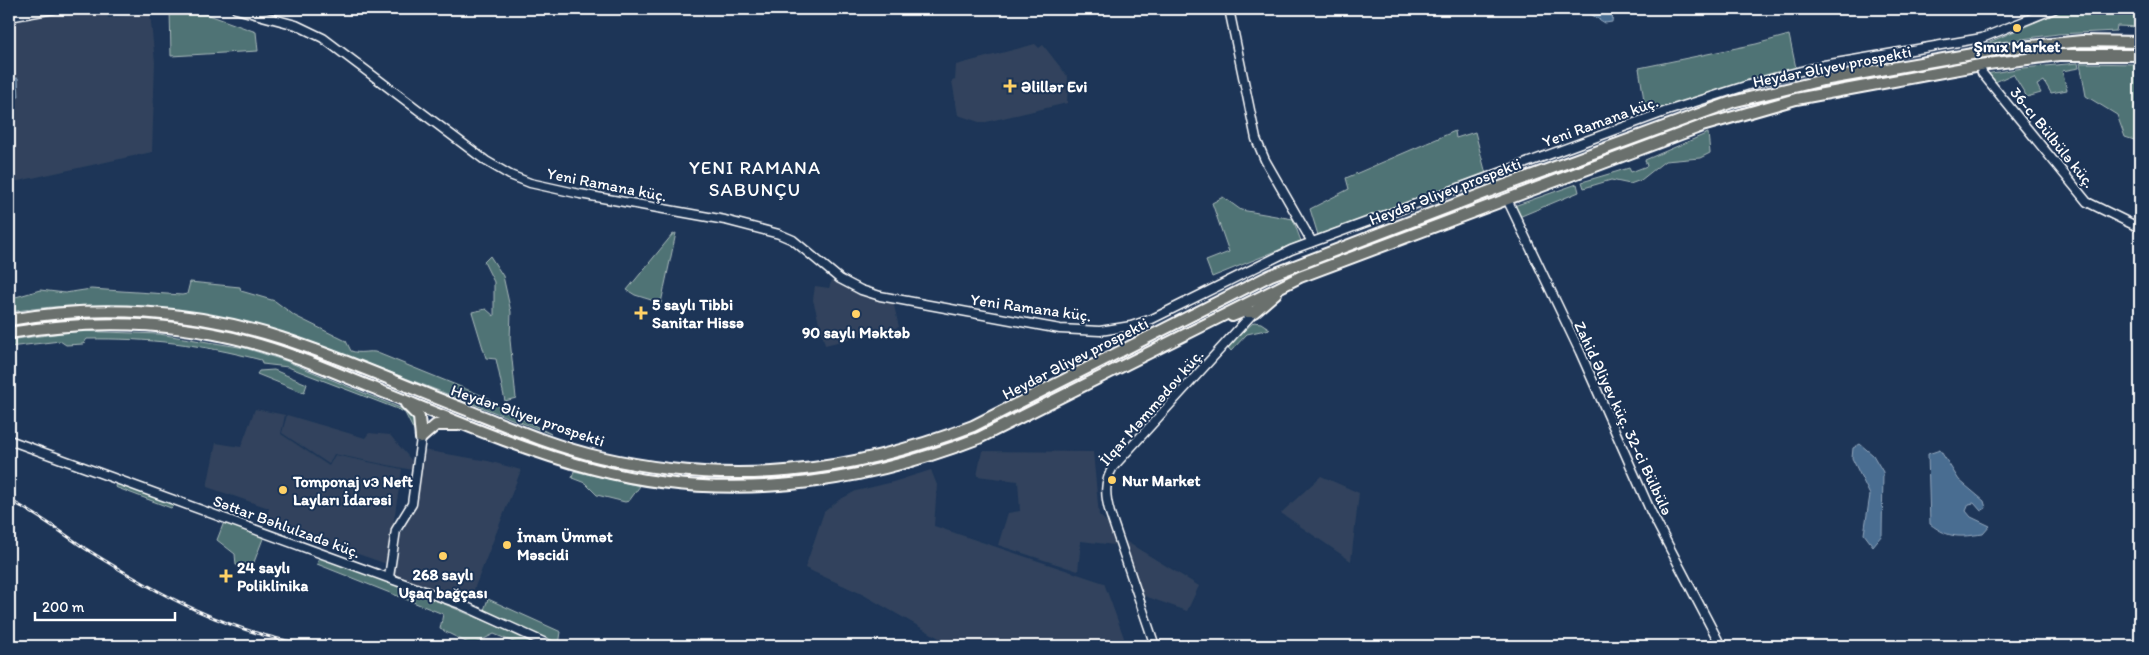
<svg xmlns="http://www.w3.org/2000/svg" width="2149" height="655" font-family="Itim,sans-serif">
  <rect width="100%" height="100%" fill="#1d3557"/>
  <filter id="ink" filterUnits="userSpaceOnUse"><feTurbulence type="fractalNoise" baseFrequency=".02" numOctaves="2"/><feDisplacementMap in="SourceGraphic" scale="10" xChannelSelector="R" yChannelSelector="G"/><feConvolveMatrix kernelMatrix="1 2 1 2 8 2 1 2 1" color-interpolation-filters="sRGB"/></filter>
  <g filter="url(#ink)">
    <!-- built -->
    <g fill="#31435d">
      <polygon points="85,9 106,9 108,18 150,13 155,62 152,152 9,183 9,23"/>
      <polygon points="1035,44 1039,48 1043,45 1068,77 1067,103 982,123 958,115 952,81 955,80 956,65"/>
      <polygon points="832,280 856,292 893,301 899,327 825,345 813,300 815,286 829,288"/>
      <polygon points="255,409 285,415 281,434 329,466 335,455 402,469 387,564 265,522 269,508 207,487 216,443 241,447"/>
      <polygon points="287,415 365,438 369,433 390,435 413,462 412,470 334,454 329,464 282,433"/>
      <polygon points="423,450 488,461 521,470 469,602 395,575 401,534 416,507"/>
      <polygon points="982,451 1093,452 1099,515 1109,524 1115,545 1081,541 1078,571 998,545 1008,513 1020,511 1018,481 977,476"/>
      <polygon points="931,470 937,485 934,526 1104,583 1127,646 953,646 862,594 805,568 824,512 839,500 856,491 893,482"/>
      <polygon points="1321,476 1359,493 1351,561 1281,513"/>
      <polygon points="1122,539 1199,586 1187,611 1139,594"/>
    </g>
    <!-- green -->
    <g fill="#507374" stroke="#a8b9ba">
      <polygon points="170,9 198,11 256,32 258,51 171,56"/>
      <polygon points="2066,9 2140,9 2140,27 2117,26 2116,31 2058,34 1985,44"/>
      <polygon points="1789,35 1796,68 1646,113 1639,68 1756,44"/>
      <polygon points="2078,63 2079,68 2062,71 2067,90 2051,93 2044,81 2037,85 2041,93 2027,97 2013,74 1993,83 1985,74 2023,68"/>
      <polygon points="2080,63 2140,64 2140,142 2125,137 2117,115 2086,96"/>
      <polygon points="1455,131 1456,138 1475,132 1486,174 1318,235 1310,209 1349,189 1346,178"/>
      <polygon points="1708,133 1710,153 1700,158 1665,161 1641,180 1630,184 1611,180 1584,188 1582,182 1629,168 1631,172 1647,166 1645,160"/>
      <polygon points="1577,184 1579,192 1519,217 1514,206"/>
      <polygon points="1223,197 1241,210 1293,219 1301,241 1212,277 1206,261 1229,252 1212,203"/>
      <polygon points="676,233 661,303 635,295 627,290 672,235"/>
      <polygon points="490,256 503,276 511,312 510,340 516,398 505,401 496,359 486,358 472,312 486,309 494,316 494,282 484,262"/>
      <path d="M190 282 240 287 241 291 275 301 295 316 346 341 351 351C360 354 366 351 375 352L488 398 499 407 551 434 317 344C216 309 115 296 9 312V299L40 290 65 293 91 289 182 295 187 294Z"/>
      <polygon points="1254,322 1261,323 1270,329 1247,334 1231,351 1227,346"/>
      <path d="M78 331 159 334 245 348 286 361 410 412 413 414 418 434 415 433 405 413 400 410 288 367 262 364 261 360C201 344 149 338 87 339L83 344 66 345 60 341 9 347V340Z"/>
      <polygon points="274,370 307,384 304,393 257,374 259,371"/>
      <polygon points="574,471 640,486 629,501 625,502 597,495 585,483 572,478"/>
      <polygon points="116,481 175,504 171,508 115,487"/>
      <polygon points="224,522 264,536 251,570 236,565 235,554 217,540"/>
      <polygon points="320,555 397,584 544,646 523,646 494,634 472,645 440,629 443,614 317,564"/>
      <polygon points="488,599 561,632 559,645 484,610"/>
    </g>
    <!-- water -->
    <g fill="#4a6d91" stroke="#92a7bd">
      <polygon points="1570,9 1609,9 1613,11 1612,22 1605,23 1584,10"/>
      <polygon points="18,78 19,97 9,97 9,79"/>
      <polygon points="1860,444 1873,455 1883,472 1882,535 1873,546 1864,534 1870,495 1852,458 1853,448"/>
      <path d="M1940 450 1959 480 1984 501 1986 508 1981 511 1974 503 1969 504 1966 511 1971 517 1990 526 1983 534C1959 537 1950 539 1930 524L1928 454Z"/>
    </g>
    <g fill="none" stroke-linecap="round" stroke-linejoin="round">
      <!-- secondary casing -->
      <g stroke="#fff" stroke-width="11">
        <g id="secondary">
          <polyline points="236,9 296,25 323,38 486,161 510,175 530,183 580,194 725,220 779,234 793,240 840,279 861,290 880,296 1060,329 1100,331 1131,326 1152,319 1291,250 1667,111 1755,83 1824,65 1982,38 2054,9"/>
          <polyline points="1229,9 1256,139 1265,160 1312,242"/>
          <polyline points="9,17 54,9"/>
          <polyline points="1980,65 1982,73 2087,202 2140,228"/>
          <polyline points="1507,199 1580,352 1651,512 1721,646"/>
          <polyline points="9,440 460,604 552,646"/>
          <polyline points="389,577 396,530 412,504 421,438"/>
          <path d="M1155 646 1110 513C1105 496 1104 482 1113 467L1254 312"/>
        </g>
      </g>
      <!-- highway casing -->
      <g stroke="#fff" stroke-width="14">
        <g id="highway">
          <polyline points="1232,316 1242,312 1254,312 1276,293"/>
          <path d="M9 320C98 304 194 310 281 338 346 359 409 388 472 412 514 429 556 447 600 457 731 487 848 474 973 426L1271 275 1503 186 1732 102 1823 80 2001 49 2082 41 2140 42"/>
          <path d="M9 333C88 320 171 321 249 342 291 353 331 371 371 387 444 416 518 449 594 469 723 503 856 486 979 438L1300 277 1702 126 1796 99 1980 65 2059 55H2140"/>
          <polyline points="406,404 419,417 421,438"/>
          <polyline points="421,438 436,425 458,425"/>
        </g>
      </g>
      <!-- secondary -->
      <use href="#secondary" stroke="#1d3557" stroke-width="8"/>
      <!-- highway -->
      <use href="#highway" stroke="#6a706d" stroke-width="10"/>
      <!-- rail casing -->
      <g stroke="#fff" stroke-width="3">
        <path id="rail" d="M9 500C36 513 61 532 86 549 158 594 230 634 315 646"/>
      </g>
      <!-- rail -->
      <use href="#rail" stroke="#1d3557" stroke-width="1" stroke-dasharray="4" stroke-linecap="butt"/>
    </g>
  </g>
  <!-- markers -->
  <g fill="#ffd166" stroke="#1d3557" stroke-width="2">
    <circle cx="2017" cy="28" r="5"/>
    <path d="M1007.5 78.5h5v5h5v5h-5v5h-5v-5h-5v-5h5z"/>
    <path d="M638.5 305.5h5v5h5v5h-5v5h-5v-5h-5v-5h5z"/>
    <circle cx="856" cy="314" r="5"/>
    <circle cx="1112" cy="480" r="5"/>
    <circle cx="283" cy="490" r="5"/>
    <circle cx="507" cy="545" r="5"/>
    <circle cx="443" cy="556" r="5"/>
    <path d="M223.5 568.5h5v5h5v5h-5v5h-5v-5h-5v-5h5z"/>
  </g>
  <g text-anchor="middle" stroke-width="4" stroke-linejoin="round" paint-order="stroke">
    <!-- poi labels -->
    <g font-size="16" font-weight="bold" fill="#fff" stroke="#1d3557" text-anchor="start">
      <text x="2017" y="52" text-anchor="middle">Şınıx Market</text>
      <text x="1021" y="92">Əlillər Evi</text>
      <text x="652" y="310">5 saylı Tibbi<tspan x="652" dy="18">Sanitar Hissə</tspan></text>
      <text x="856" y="338" text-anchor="middle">90 saylı Məktəb</text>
      <text x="1122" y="486">Nur Market</text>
      <text x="293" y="487">Tomponaj vэ Neft<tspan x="293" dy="18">Layları İdarəsi</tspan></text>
      <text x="517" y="542">İmam Ümmət<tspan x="517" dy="18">Məscidi</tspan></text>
      <text x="237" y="573">24 saylı<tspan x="237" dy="18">Poliklinika</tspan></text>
      <text x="443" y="580" text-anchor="middle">268 saylı<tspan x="443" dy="18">Uşaq bağçası</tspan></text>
    </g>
    <!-- street labels -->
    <g font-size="16" fill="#fff" stroke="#1d3557">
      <text transform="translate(1832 66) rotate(-11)" y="6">Heydər Əliyev prospekti</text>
      <text transform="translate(1600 121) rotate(-20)" y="6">Yeni Ramana küç.</text>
      <text transform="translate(2053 137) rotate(51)" y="6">36-cı Bülbülə küç.</text>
      <text transform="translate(607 184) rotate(11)" y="6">Yeni Ramana küç.</text>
      <text transform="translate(1445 191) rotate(-21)" y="6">Heydər Əliyev prospekti</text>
      <text transform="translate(1031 307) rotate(8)" y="6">Yeni Ramana küç.</text>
      <text transform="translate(1075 358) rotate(-27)" y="6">Heydər Əliyev prospekti</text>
      <text transform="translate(1151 407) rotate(-49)" y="6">İlqar Məmmədov küç.</text>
      <text transform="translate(528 415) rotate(19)" y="6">Heydər Əliyev prospekti</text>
      <text transform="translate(1624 418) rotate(65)" y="6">Zahid Əliyev küç. 32-ci Bülbülə</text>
      <text transform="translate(287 526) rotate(20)" y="6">Səttar Bəhlulzadə küç.</text>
    </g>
    <!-- quarter labels -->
    <g font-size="19" letter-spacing="1" fill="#fff" stroke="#1d3557">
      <text x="755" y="174">YENI RAMANA<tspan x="755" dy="22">SABUNÇU</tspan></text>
    </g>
  </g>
  <!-- margin -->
  <rect width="2149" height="655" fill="none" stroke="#1d3557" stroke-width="30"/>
  <rect x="15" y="15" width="2119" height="625" fill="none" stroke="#fff" stroke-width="2" filter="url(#ink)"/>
  <!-- scale -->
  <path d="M35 612v8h140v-8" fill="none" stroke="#ffffff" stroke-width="2.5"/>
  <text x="42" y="612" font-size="15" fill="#ffffff" stroke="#1d3557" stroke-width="4" paint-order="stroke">200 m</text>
</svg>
